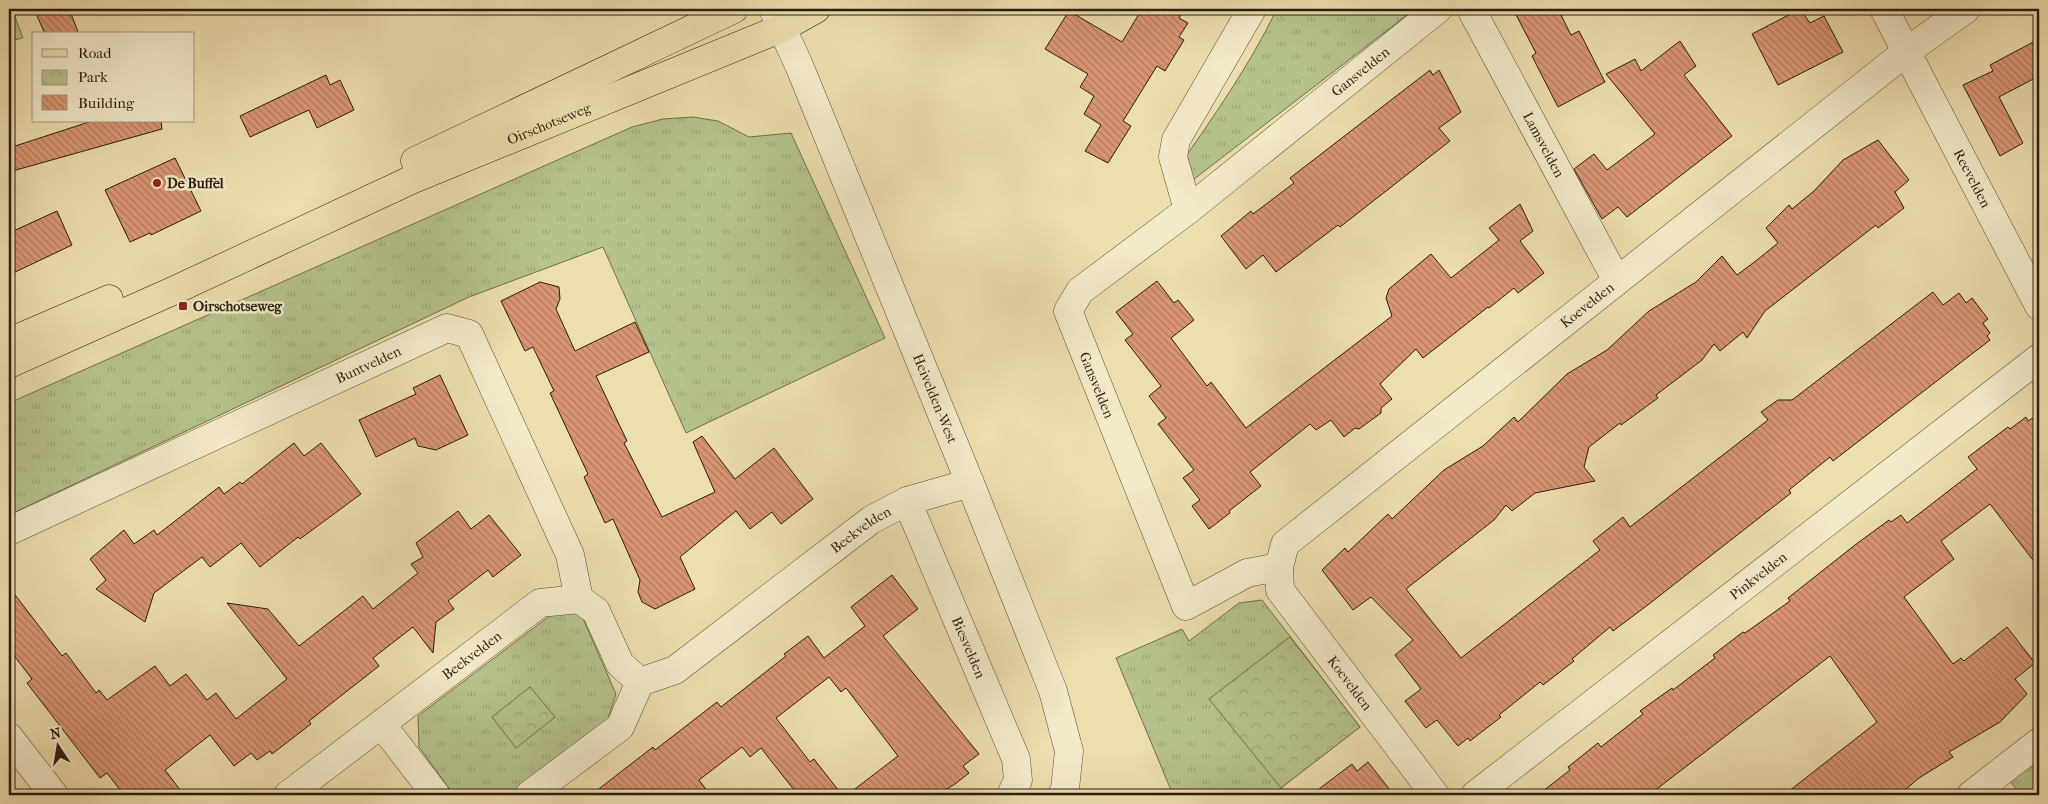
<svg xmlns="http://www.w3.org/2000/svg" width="2048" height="804" font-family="'IM FELL French Canon',serif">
  <defs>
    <pattern id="grass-tufts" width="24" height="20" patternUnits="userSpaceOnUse" patternTransform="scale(1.25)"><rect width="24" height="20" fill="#b5c28c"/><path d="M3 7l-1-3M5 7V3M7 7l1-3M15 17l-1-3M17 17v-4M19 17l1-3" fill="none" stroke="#9ca678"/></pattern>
    <pattern id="park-crowns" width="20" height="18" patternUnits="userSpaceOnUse" patternTransform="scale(1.25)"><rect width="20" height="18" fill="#b5c28c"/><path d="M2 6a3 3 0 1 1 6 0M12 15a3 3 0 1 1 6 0" fill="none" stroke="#9ca678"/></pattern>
    <pattern id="building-back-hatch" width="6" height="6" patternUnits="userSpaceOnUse" patternTransform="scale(1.25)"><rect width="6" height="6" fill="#da9673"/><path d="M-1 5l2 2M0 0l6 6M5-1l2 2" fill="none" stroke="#b17a5d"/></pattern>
  </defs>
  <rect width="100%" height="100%" fill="#eddead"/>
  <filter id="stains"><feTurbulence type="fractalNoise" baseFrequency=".004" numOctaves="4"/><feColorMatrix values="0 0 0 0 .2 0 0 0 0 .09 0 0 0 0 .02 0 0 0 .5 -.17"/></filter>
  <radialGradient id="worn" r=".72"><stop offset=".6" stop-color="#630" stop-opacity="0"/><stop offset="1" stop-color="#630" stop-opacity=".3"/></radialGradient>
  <!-- grass -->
  <g fill="url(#grass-tufts)" stroke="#706f4e">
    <polygon points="9,9 12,9 23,38 9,41"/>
    <path d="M1277 9H1415L1189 183 1176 170C1213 118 1249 66 1277 9Z"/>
    <polygon points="693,117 718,121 749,137 791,133 885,338 686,433 603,247 469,297 9,515 9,403 632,127 663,119"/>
    <polygon points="1262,600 1360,727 1281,788 1283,795 1173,795 1116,658 1182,629 1189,641 1239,603"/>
    <polygon points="556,611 581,614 616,694 608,719 513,795 454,795 419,747 418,716"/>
    <polygon points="2039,758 2039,795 2021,795 2010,781"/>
  </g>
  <!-- park -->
  <g fill="url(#park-crowns)" stroke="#706f4e">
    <polygon points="1290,637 1360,727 1281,788 1209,699"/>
    <polygon points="530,687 555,717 516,748 492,717"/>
  </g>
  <!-- building -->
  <g fill="url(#building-back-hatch)" stroke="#2a1c11">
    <polygon points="34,9 69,9 79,34 45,34"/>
    <polygon points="1142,9 1185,9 1179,18 1188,23 1179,37 1184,40 1165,71 1157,66 1123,121 1131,126 1108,163 1085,151 1101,125 1084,114 1094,96 1080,87 1088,74 1045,49 1069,11 1122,42"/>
    <polygon points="1513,9 1558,9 1571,35 1579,31 1605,82 1558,107 1532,56 1536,53"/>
    <polygon points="1800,9 1810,23 1824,16 1843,52 1778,85 1752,34"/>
    <polygon points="2039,39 2039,76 1999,97 2023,143 2000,156 1963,85 1993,71 1990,65"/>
    <polygon points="1680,41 1696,66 1684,75 1732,136 1627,217 1618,207 1602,219 1574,169 1594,154 1607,170 1655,134 1606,74 1635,59 1641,71"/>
    <polygon points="1430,70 1433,75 1439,70 1461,112 1439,128 1450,141 1340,227 1338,225 1276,272 1263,255 1246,269 1221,236 1251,211 1253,214 1294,183 1290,178"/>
    <polygon points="326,75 330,85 340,80 354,110 317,128 309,110 250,137 240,116"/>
    <polygon points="92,121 161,121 162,129 9,172 9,148"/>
    <polygon points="1878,140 1909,180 1895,192 1904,208 1878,228 1876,225 1765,311 1747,338 1743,332 1720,351 1714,344 1702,360 1656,395 1658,398 1621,425 1620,423 1589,447 1584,467 1595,481 1535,493 1512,511 1506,505 1494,520 1406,589 1461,658 1600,550 1593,541 1623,517 1630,527 1768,420 1761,412 1778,400 1792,400 1933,292 1943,305 1959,293 1966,303 1972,298 1988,319 1983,323 1990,333 1987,336 1990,340 1833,461 1830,457 1789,490 1791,493 1649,604 1613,631 1610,627 1572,659 1574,661 1543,685 1540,682 1499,715 1501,717 1470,741 1468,738 1458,746 1437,720 1426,728 1405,701 1421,689 1395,655 1413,640 1371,597 1353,610 1322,570 1345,548 1348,552 1388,514 1392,519 1444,470 1483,446 1514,417 1518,422 1567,374 1607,350 1649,311 1696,282 1722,256 1737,275 1757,260 1778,243 1766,228 1789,205 1792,209 1814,191 1843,160"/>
    <polygon points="175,158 201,211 151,235 150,233 130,242 105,190"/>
    <polygon points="1520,204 1533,231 1520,241 1544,273 1518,293 1514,288 1489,308 1488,307 1423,358 1416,349 1380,384 1392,399 1381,408 1381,413 1359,429 1355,428 1344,437 1331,420 1316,430 1310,424 1250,472 1261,486 1229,511 1230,513 1209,529 1192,506 1200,500 1183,478 1194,470 1158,424 1166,418 1149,396 1161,386 1125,340 1133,334 1116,312 1157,281 1174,303 1178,300 1194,320 1171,338 1207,386 1211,382 1246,428 1392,316 1386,298 1389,289 1431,254 1451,278 1499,240 1489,228"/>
    <polygon points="57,211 72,245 9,275 9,233"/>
    <polygon points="540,282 559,287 560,299 556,309 575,351 635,322 649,352 596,376 627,441 624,443 662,517 715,492 693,442 702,436 735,479 774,448 813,499 781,524 772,512 750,529 736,511 680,557 695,589 655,609 642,602 638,592 640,580 613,519 605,523 584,477 588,474 550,393 554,391 533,347 525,351 501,301"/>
    <polygon points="440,375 468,435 436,450 418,446 415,438 376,457 359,420 416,394 413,388"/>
    <polygon points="2039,414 2039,568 1990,504 1941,541 1954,559 1904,597 1953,664 1961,658 1964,661 2007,627 2035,663 2015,679 2027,694 2000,722 1949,752 1953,757 1919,778 1899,795 1784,795 1877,722 1830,656 1649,795 1538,795 1570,770 1568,767 1598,743 1601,747 1643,714 1640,711 1672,688 1673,690 1715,658 1713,655 1743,632 1745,633 1790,601 1788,598 1855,545 1889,520 1891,522 1901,515 1907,523 1977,469 1968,457 2008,427 2010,429 2026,417 2028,421"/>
    <polygon points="294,443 304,456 321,443 361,494 300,539 298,537 260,567 241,543 210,567 202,557 154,593 145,622 96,589 106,580 90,559 124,530 134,544 154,530 157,535 219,487 224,494 240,482 242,484"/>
    <polygon points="458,511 471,529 489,515 521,555 493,577 488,570 448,601 454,609 436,622 433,653 413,627 373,658 379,666 309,721 311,724 272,754 270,751 257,760 251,753 234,766 210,735 165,770 184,795 124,795 107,773 100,778 27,683 32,679 9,649 9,587 62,656 66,653 96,693 99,690 107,700 155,666 170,686 186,674 207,700 216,693 236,719 287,679 227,603 268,609 299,646 363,596 373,609 418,573 411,564 423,557 416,543"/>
    <polygon points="892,575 918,609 883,636 979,754 963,766 969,773 955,784 937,795 847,795 898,756 846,688 841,692 829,677 776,718 810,762 814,759 842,795 798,795 761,748 750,757 742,747 699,780 710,795 591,795 653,747 655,750 717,702 721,707 786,656 784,654 808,636 824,658 865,626 851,607"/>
    <polygon points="1368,762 1394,795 1311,795 1352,764 1357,771"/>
  </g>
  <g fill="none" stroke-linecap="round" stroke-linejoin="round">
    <!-- minor casing -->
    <g stroke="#5b4c38" stroke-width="29">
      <g id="minor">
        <path id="s1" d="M773 9 798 63 970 483 1053 691 1069 751 1065 789 1062 795"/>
        <path id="s2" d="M1471 9 1617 281"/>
        <path id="s3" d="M1884 9 2039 306"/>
        <polyline points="1188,210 1173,157 1176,140 1252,9"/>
        <path id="s4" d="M907 501 1016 759 1018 780 1011 795"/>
        <path id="s5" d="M9 531 447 328 469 334 570 555 579 599"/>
        <path id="s6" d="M1279 567 1247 573 1186 606 1068 311 1080 291 1188 210 1438 9"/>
        <polyline points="382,725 436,795"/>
        <polyline points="9,737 54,795"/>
        <path id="s7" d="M288 795 540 603 579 599 596 611 620 664 640 682 675 670 871 520 907 501 970 483"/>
        <polyline points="529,795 620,727 640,682"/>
        <path id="s8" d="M1435 795 1280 590 1279 567 1285 544 1906 52 1966 9"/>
        <path id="s9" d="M1475 795 2039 358"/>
        <polyline points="1971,795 2039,742"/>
      </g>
    </g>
    <!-- major casing -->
    <g stroke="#2a1c11" stroke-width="29">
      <g id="major">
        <polyline points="415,161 734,9"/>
        <polyline points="9,342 109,299"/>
        <path id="s10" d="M9 364 175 290 411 180 782 28 816 9"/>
      </g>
    </g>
    <!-- minor -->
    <use href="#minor" stroke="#f3eaca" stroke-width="28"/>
    <!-- major -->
    <use href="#major" stroke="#eddead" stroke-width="28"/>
  </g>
  <!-- markers -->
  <g fill="#8f2418" stroke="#f3eaca" stroke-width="2">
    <circle cx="157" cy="183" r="5"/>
    <rect x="178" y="301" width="10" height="10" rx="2.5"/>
  </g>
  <g text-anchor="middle" stroke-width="5" stroke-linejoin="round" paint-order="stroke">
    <!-- street labels -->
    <g font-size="14" fill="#2a1c11" stroke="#f3eaca">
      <text dy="5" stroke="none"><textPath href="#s6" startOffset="799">Gansvelden</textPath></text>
      <text dy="5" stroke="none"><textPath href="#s10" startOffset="591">Oirschotseweg</textPath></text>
      <text dy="5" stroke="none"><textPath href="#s2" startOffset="154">Lamsvelden</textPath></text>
      <text dy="5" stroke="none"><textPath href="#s3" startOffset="191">Reevelden</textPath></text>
      <text dy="5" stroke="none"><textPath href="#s8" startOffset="689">Koevelden</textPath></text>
      <text dy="5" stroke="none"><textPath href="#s5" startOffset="396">Buntvelden</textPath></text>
      <text transform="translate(1097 385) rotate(68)" y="5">Gansvelden</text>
      <text dy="5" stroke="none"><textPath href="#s1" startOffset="422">Heivelden-West</textPath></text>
      <text dy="5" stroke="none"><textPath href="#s7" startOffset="732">Beekvelden</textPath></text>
      <text dy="5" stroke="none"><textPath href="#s9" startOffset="358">Pinkvelden</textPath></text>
      <text dy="5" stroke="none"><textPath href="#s4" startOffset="159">Biesvelden</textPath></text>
      <text dy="5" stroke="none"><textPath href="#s7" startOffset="231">Beekvelden</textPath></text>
      <text transform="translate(1350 683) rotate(53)" y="5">Koevelden</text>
    </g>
    <!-- poi labels -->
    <g font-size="14" font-weight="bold" fill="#2a1c11" stroke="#f3eaca" text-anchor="start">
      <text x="167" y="188">De Buffel</text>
      <text x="193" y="311">Oirschotseweg</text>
    </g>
  </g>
  <!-- margin -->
  <rect width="2048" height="804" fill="none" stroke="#eddead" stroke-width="30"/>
  <rect x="10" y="10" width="2028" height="784" fill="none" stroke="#2a1c11" stroke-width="2.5"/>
  <rect x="15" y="15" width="2018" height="774" fill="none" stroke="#2a1c11"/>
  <!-- legend -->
  <rect x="32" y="32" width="162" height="90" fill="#f3eaca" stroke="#a39880"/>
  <rect x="42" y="49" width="25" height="8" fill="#eddead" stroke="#a39880"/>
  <text x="78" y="58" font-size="15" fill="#2a1c11">Road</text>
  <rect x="42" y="70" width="25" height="15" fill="url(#park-crowns)" stroke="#a39880"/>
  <text x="78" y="82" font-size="15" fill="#2a1c11">Park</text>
  <rect x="42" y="95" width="25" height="15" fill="url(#building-back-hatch)" stroke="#a39880"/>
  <text x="78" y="108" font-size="15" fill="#2a1c11">Building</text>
  <!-- north arrow -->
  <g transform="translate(58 746) rotate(348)" stroke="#f3eaca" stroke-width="4" paint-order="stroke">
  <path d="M0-4L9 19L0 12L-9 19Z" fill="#2a1c11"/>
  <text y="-8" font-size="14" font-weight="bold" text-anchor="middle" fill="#2a1c11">N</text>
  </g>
  <rect width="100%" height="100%" filter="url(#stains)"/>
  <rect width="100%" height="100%" fill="url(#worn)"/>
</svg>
